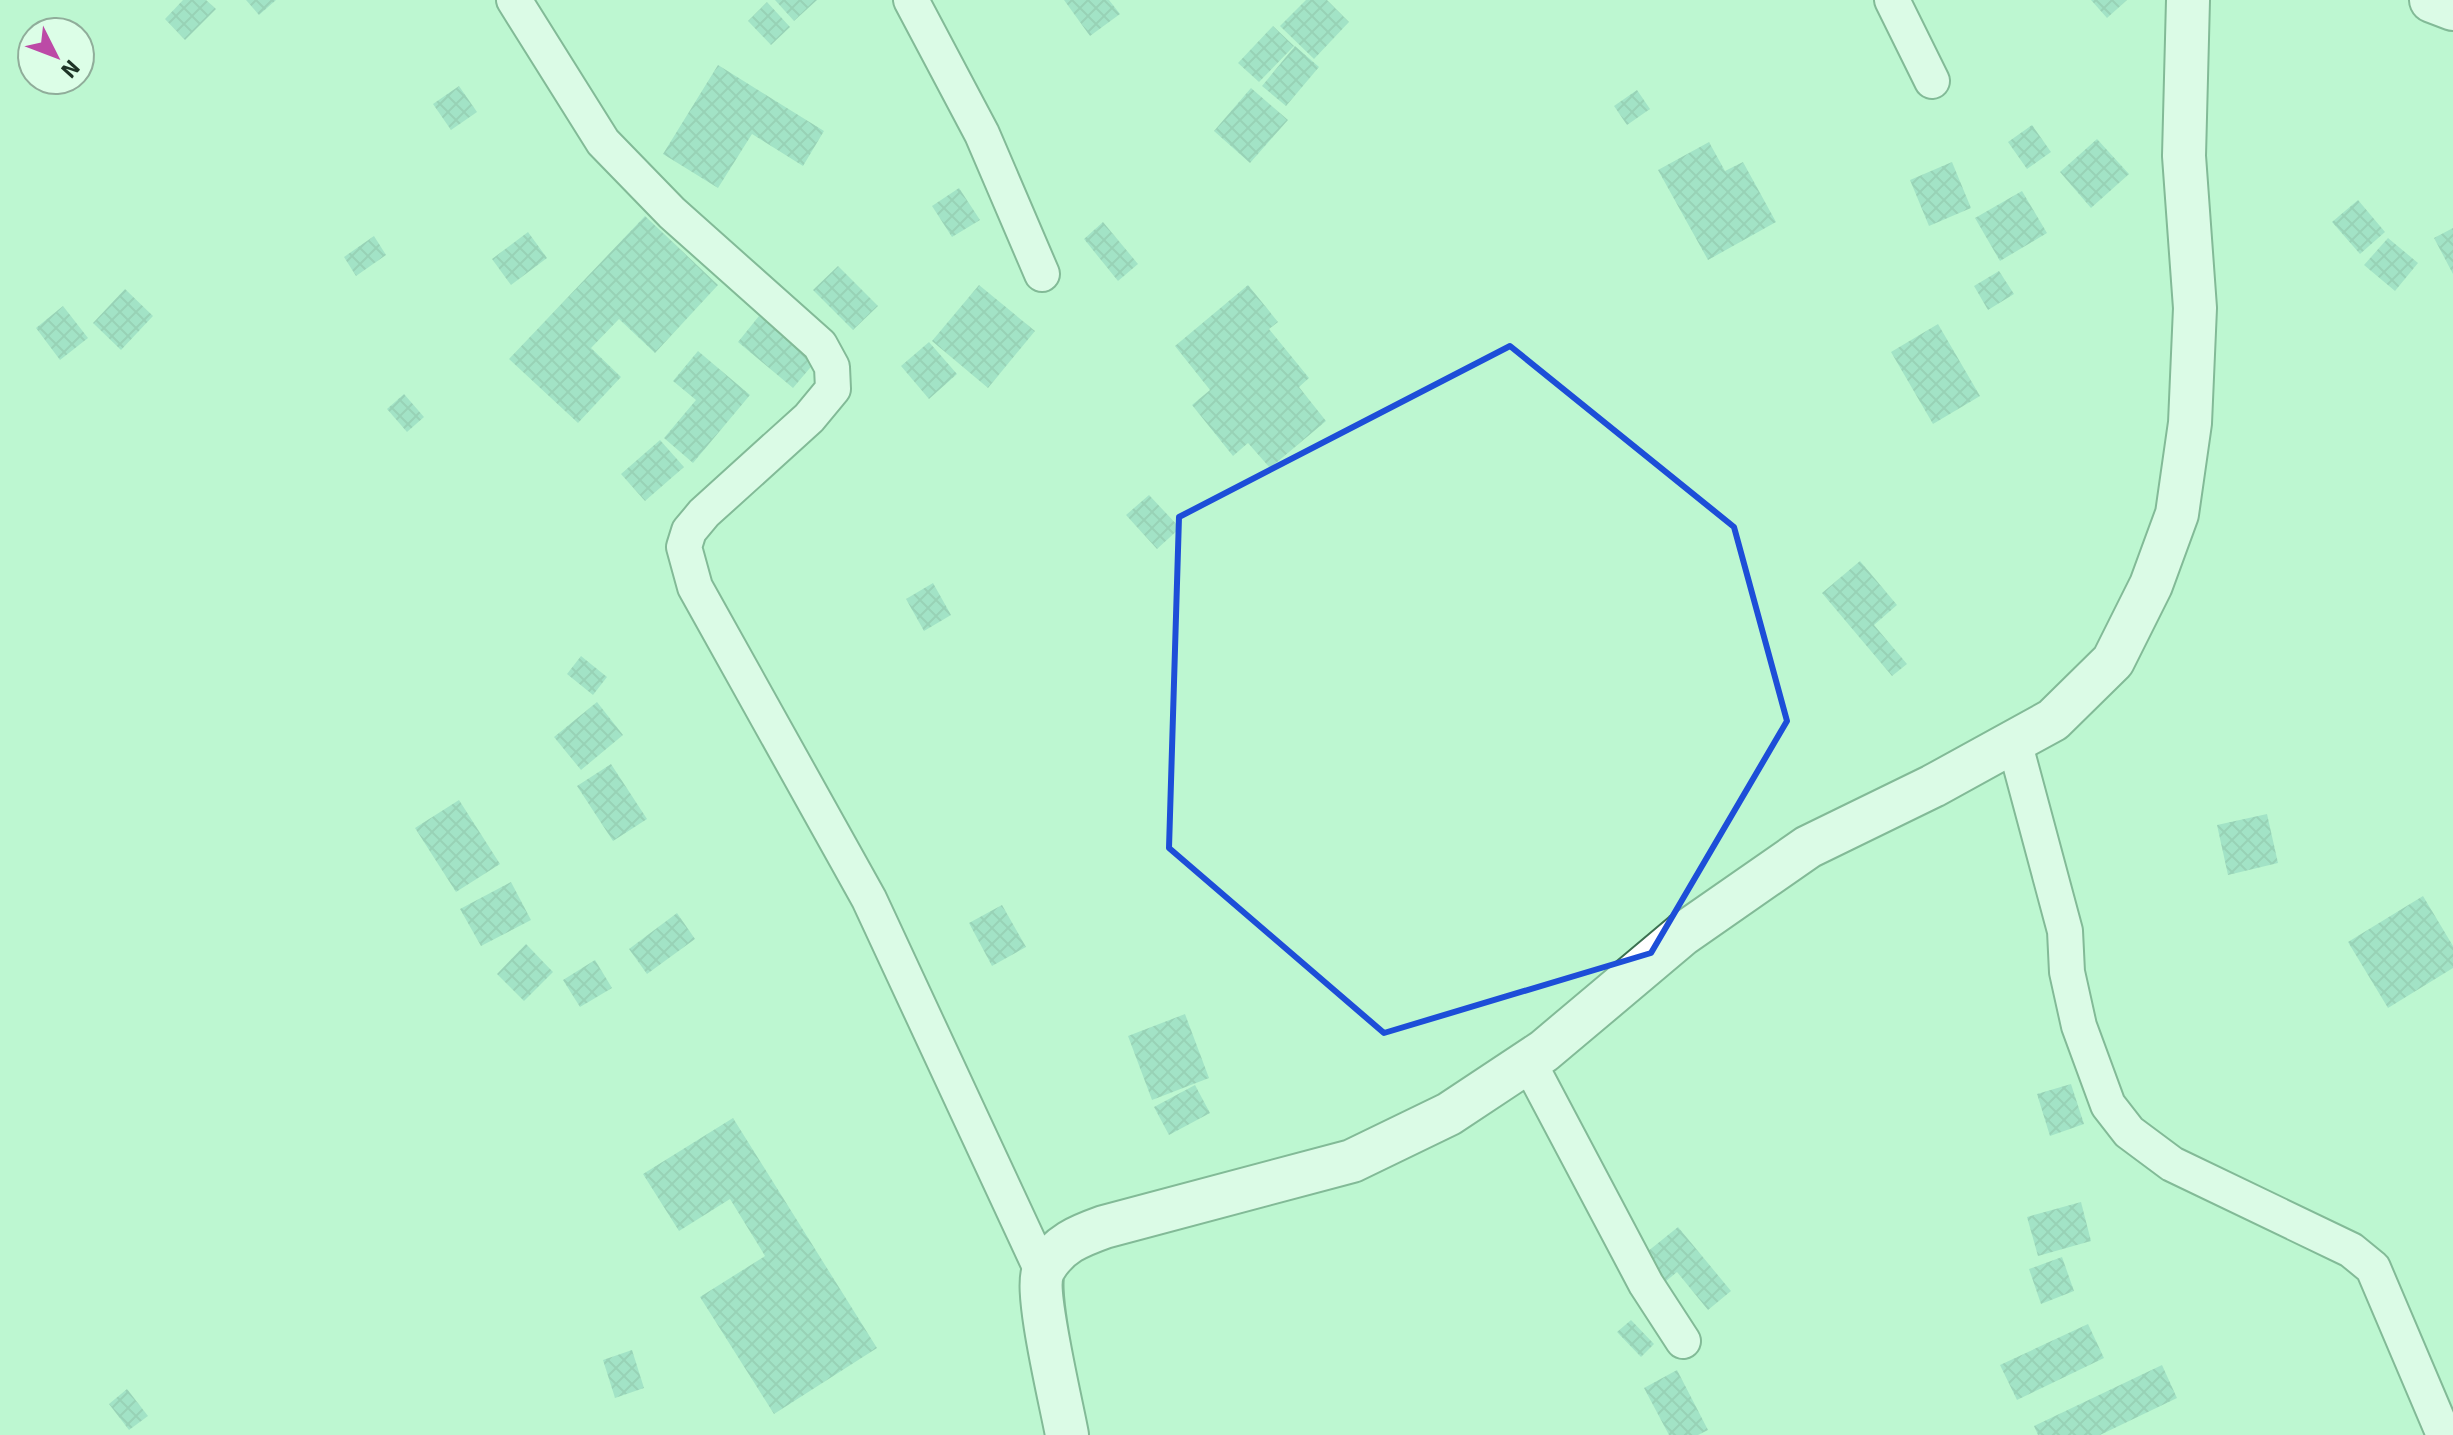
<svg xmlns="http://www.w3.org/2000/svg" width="2453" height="1435" font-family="Signika,sans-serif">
  <defs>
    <pattern id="building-cross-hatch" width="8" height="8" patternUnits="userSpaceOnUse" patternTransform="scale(2)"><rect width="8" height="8" fill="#82cab8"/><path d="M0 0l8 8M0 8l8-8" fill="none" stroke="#6aa595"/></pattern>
  </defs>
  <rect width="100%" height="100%" fill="#bdf7d1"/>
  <!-- building -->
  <g fill="url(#building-cross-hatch)">
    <polygon points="183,0 206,0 216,9 185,40 165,19"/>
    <polygon points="246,0 276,0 259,15"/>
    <polygon points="775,0 817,0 794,21"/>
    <polygon points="1064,0 1109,0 1120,14 1090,36"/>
    <polygon points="1306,0 1327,0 1349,22 1314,59 1280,26"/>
    <polygon points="2091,0 2127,0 2107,18"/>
    <polygon points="767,2 790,27 771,45 748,21"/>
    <polygon points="1273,26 1294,46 1259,82 1238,63"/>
    <polygon points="1295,46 1319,67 1286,106 1262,86"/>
    <polygon points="718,65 824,131 803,166 752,134 718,188 663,154"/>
    <polygon points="459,86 477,112 451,130 433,104"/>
    <polygon points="1251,88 1288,120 1250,163 1214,131"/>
    <polygon points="1637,90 1650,109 1627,125 1614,106"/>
    <polygon points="2032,125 2051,152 2027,169 2008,142"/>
    <polygon points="2097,139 2129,174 2091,208 2060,172"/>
    <polygon points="1709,142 1725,171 1743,162 1776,222 1708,260 1658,170"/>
    <polygon points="1952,162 1971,208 1929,226 1910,180"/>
    <polygon points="959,188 980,220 952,237 932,206"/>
    <polygon points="2022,191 2047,233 2000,261 1975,218"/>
    <polygon points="2358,200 2385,232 2360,254 2332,222"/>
    <polygon points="645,216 718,285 655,353 619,319 591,348 621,377 578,423 509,359"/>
    <polygon points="1103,222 1138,264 1118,281 1084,239"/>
    <polygon points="2453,228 2453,274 2434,238"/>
    <polygon points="528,232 547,258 511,285 492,259"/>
    <polygon points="374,236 386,255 356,276 344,257"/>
    <polygon points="2388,238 2418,263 2395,291 2364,265"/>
    <polygon points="838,266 878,306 853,330 813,290"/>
    <polygon points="1999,271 2014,294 1988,310 1974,286"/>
    <polygon points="979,285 1035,331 988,388 932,341"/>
    <polygon points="1248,285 1278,322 1269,329 1309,378 1299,387 1326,421 1270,468 1248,443 1233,456 1192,405 1210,390 1175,346"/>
    <polygon points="125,289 153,316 121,350 93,323"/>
    <polygon points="63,306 88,338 60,360 36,328"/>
    <polygon points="759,316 815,362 793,388 738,342"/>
    <polygon points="1938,324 1980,396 1933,424 1891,352"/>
    <polygon points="929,342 957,374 929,399 901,366"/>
    <polygon points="698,351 750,395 693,463 664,438 696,400 673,381"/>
    <polygon points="404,394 424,417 407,432 387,409"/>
    <polygon points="660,440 684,467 645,501 621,474"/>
    <polygon points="1149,495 1180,528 1157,549 1126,515"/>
    <polygon points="1860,561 1897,605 1874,625 1907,664 1892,676 1822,593"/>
    <polygon points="933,583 951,615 924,631 906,599"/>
    <polygon points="581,656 607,677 593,695 567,674"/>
    <polygon points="597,702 623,735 581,770 554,737"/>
    <polygon points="611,764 647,819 613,841 577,786"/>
    <polygon points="459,800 500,864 456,892 415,828"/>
    <polygon points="2267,814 2278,863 2228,875 2217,825"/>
    <polygon points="511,882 531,920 481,946 460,909"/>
    <polygon points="2423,896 2453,946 2453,968 2388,1008 2348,942"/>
    <polygon points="1002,905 1026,947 992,966 969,923"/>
    <polygon points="677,913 695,939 647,974 629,949"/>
    <polygon points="526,944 553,972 524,1001 497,974"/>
    <polygon points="595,960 612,988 580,1007 563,980"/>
    <polygon points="1185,1014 1209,1078 1152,1100 1128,1036"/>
    <polygon points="2071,1084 2084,1124 2050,1136 2037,1094"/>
    <polygon points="1195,1085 1210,1113 1169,1135 1154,1107"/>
    <polygon points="733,1118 877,1348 774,1414 700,1297 765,1256 730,1199 679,1231 643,1174"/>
    <polygon points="2081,1202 2091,1241 2038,1256 2027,1217"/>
    <polygon points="1678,1227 1731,1291 1708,1310 1677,1272 1659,1287 1637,1260"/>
    <polygon points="2062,1257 2074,1291 2041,1304 2029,1269"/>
    <polygon points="1631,1320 1654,1344 1641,1357 1617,1332"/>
    <polygon points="2088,1324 2104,1358 2017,1400 2000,1365"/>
    <polygon points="632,1350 644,1388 615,1398 603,1360"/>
    <polygon points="2162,1365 2177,1398 2100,1435 2038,1435 2034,1426"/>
    <polygon points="1677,1370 1708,1430 1698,1435 1669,1435 1644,1388"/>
    <polygon points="127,1389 148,1416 129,1430 109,1404"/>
  </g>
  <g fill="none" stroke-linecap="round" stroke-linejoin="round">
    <!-- minor casing -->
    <g stroke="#3b7050" stroke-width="38">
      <g id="minor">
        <polyline points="514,0 603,142 672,213 820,345 832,367 833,389 809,418 704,513 689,531 684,547 695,587 869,899 1042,1271"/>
        <polyline points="911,0 982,134 1042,274"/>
        <polyline points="1892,0 1932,81"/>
        <polyline points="2014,741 2065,931 2067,972 2079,1026 2108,1105 2129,1132 2172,1164 2351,1250 2373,1268 2444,1435"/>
        <polyline points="1528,1061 1646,1284 1683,1341"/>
      </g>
    </g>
    <!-- tertiary casing -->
    <g stroke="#3b7050" stroke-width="46">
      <path id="tertiary" d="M1067 1435C1062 1406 1033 1289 1044 1269 1058 1244 1079 1236 1104 1227L1352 1161 1449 1114 1544 1051 1683 934 1808 847 1933 786 2053 720 2113 661 2151 585 2177 514 2190 423 2195 308 2184 156 2188 0"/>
    </g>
    <!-- secondary casing -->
    <g stroke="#3b7050" stroke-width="48">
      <polyline id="secondary" points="2432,0 2453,8"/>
    </g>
    <!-- minor -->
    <use href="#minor" stroke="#fff" stroke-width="34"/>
    <!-- tertiary -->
    <use href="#tertiary" stroke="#fff" stroke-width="42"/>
    <!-- secondary -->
    <use href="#secondary" stroke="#fff" stroke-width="44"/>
  </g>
  <!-- marked area -->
  <path d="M0 0H2453V1435H0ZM1510 346 1734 527 1787 721 1651 953 1384 1033 1169 848 1179 517Z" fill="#bdf7d1" fill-opacity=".55" fill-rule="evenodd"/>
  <path fill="none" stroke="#1d4ed8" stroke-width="6" stroke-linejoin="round" d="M1510 346 1734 527 1787 721 1651 953 1384 1033 1169 848 1179 517Z"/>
  <!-- north arrow -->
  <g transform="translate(56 56) rotate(132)"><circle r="38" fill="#dcfee7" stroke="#90ad9a" stroke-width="2"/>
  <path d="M0-6L14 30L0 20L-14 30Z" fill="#bc4aa6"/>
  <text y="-12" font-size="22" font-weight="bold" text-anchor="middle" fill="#1d3426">N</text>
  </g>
</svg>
